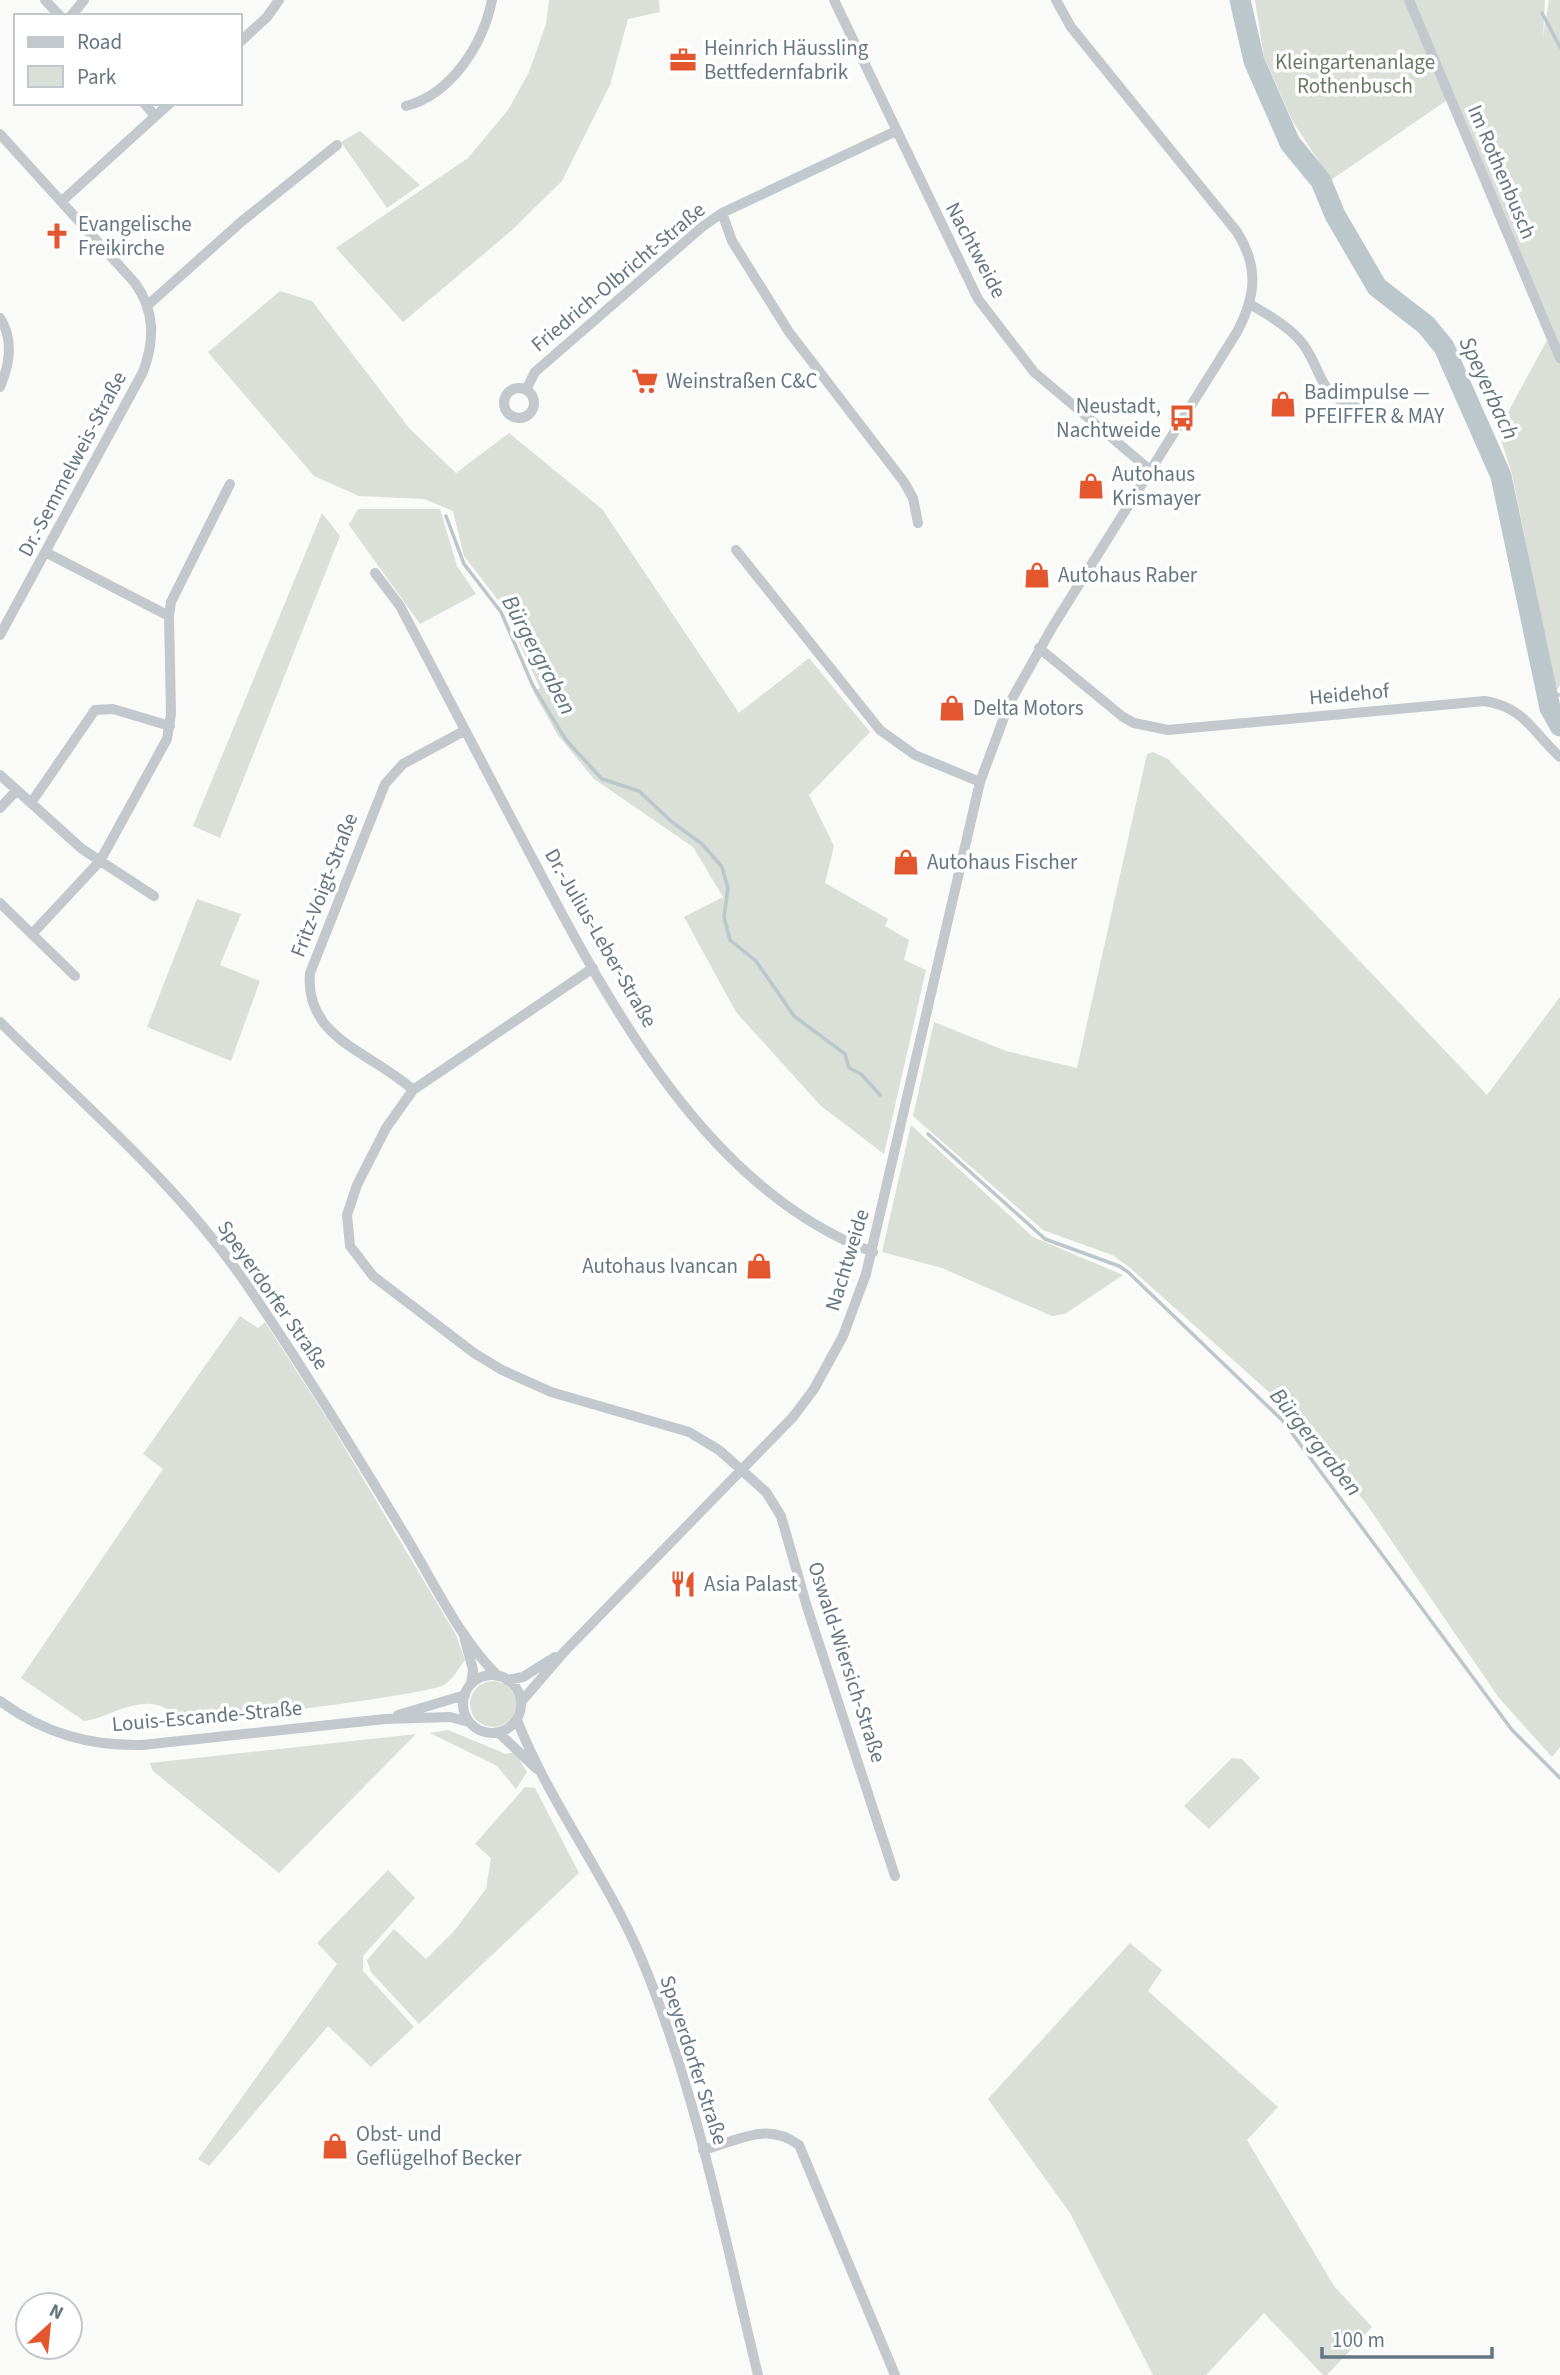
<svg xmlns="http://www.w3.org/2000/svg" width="1560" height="2375" viewBox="0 0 1560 2375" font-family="'Source Sans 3',sans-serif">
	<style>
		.green { fill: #dadfd7 }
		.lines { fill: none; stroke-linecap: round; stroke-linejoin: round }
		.stream { stroke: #bbc7cb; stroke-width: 3.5 }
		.river { stroke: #bbc7cb; stroke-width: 21 }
		.minor { stroke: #c3c8cc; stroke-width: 10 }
		.labels { text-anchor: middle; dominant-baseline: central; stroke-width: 7; stroke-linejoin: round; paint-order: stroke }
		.poi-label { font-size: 21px; fill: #657683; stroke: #fff; text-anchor: start }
		.park-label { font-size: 21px; fill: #687a64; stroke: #fff }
		.street-label { font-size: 21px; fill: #657683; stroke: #fff }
		.water-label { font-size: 23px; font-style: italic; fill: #60757c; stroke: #fff }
	</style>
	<rect width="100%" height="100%" fill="#fafaf8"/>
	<path class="green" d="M549,0h110l1,12 -32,7 -18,66 -48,96 -51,50 -108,91 -67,-74 132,-90 40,-48 21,-38 17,-48z
		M1255,0h290l-2,36 6,-36h11v685l-4,6 -44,-217 -14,-43 55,-102 -100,-233 -122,84 -38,-58 -29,-65z
		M360,131l60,54 -33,23 -46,-66z
		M280,291l32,10 97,127 47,45 53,-40 93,76 137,204 70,-55 61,74 -61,63 25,51 -9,37 63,36 -3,7 24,14 -5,20 22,10 -42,184 -63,-48 -85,-94 -52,-95 39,-20 -30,-50 -99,-68 -37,-45 -24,-43 7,-3 -39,-84 -37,-48 -11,-45 -29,-12 -65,-3 -45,-20 -106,-124z
		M358,509h82l17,57 19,28 -56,30 -71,-99z
		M322,513l18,23 -120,302 -27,-12z
		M1153,752l15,7 319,336 73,-98v750l-8,10 -53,-59 -134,-196 -85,-100 -151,-135 -17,-12 -69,-25 -130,-114 21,-94 72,29 71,17 70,-314z
		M197,899l44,15 -21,51 40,16 -29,80 -84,-34z
		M911,1125l122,112 90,38 -58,39 -13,2 -110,-48 -60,-16z
		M240,1316l18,12 7,-6 65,101 126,212 9,25c-6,8 -13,20 -21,25 -14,9 -237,38 -255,34 -16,-3 -26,-17 -44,-15 -23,1 -40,14 -61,17l-63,-43 142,-209 -20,-15z
		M470 1704a23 23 0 1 1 46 0a23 23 0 1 1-46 0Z
		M448,1730l58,24 9,-2 12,20 -11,17 -19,-23 -67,-33z
		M416,1734l-137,139 -126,-102 -3,-8z
		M1232,1758l10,1 18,19 -51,51 -25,-23z
		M525,1787l10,1 44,85 -160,151 -48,-52 -4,-12 27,-31 32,30 29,-29 31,-41 5,-31 -16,-14z
		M388,1870l27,28 -52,58v15l51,56 -43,40 -43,-41 -119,140 -11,-7 139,-195 -20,-21z
		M1130,1943l32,27 -14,21 130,116 -31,33 87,146 38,41 -45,48h-4l-59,-62 -58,62h-53l-83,-162 -82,-114z"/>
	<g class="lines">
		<path class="stream" d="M1542,13l18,34
			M446,516l18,48 37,48 32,74 33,54 36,39 37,12 33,31 30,22 20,23 6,21 -4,29 6,23 26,21 38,55 51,38 4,14 12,6 19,21
			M1548,692l12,3
			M928,1134l117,105 74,27 9,6 155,149 229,309 48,48"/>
		<path class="river" d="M1240,0l14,61 36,82 31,38 14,34 42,72 49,38 18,22 57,129 49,232 10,18"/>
		<path class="minor" d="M45,0l15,16
			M834,0l144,299 56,73 116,98
			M1409,0l151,358
			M71,16l13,-16
			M240,42l27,-25 12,-17
			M144,103l11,13
			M406,106c46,-12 77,-62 86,-106
			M0,134l135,149c20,28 20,57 8,89l-143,263
			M62,201l108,-98
			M722,213l10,28 57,91 115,150 9,16 5,25
			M149,304l92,-82 96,-77
			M1250,304c18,11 40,23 53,40 22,31 14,54 59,64
			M0,318c14,22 10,46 0,69
			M504 403a15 15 0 1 1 30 0a15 15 0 1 1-30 0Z
			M526,390l9,-18 167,-145 20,-14 174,-82
			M736,550l144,180 35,25 65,27
			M47,553l122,63
			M375,573l25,33c39,75 79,150 118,225 82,155 181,357 355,421
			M1039,648l84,69 11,6 34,7 317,-29c41,7 47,31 75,56
			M0,775l82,74 72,47
			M31,803l64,-93 18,-1 57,17
			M0,808l17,-18
			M0,903l75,73
			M32,934l68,-73 67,-122 4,-25 -2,-98 2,-14 59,-118
			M593,968l-180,122 -27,38 -29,57 -10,30 3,31 23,30 101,77 28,17 49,22 138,40 30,18 47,42 15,24 26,91 88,269
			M0,1022c86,85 181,165 249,266 55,81 106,164 156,247 27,44 55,105 93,141
			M413,1090c-41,-38 -109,-51 -103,-117l75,-189 18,-20 61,-33
			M464,1636l9,34 -2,14
			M463 1704a29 29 0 1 1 58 0a29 29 0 1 1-58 0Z
			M507,1680l16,-3 32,-20
			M0,1701c44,32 88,45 142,44l243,-26 65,-2 19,5
			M521,1702l43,-50 229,-235 21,-28 29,-53 23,-62 114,-492 29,-78 44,-78 184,-294c19,-36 22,-65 0,-100l-166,-205 -15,-27
			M398,1715l67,-20
			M517,1720c33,84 90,157 125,240 55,133 82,276 116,415
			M499,1733l38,36
			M703,2150c35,-9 63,-29 96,-5l96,230"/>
	</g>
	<defs>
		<g id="office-bare" transform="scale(2.1)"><path d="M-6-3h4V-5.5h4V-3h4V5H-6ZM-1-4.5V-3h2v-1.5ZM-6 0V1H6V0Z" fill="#e4572e" stroke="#fff" stroke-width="2.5" paint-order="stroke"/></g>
		<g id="church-bare" transform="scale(2.1)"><path d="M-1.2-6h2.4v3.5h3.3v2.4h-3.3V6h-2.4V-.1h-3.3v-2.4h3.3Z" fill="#e4572e" stroke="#fff" stroke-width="2.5" paint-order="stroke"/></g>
		<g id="supermarket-bare" transform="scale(2.1)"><path d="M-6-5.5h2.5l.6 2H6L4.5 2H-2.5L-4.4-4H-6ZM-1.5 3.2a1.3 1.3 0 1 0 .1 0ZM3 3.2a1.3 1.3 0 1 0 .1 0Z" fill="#e4572e" stroke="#fff" stroke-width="2.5" paint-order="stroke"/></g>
		<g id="shop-bare" transform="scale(2.1)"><path d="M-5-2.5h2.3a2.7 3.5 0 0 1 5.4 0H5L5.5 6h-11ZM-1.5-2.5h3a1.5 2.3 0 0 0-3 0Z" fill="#e4572e" stroke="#fff" stroke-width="2.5" paint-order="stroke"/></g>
		<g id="bus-bare" transform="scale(2.1)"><path d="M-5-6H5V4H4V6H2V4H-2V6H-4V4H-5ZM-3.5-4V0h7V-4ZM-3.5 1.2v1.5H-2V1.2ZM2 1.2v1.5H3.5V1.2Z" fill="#e4572e" stroke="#fff" stroke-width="2.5" paint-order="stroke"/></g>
		<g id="restaurant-bare" transform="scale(2.1)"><path d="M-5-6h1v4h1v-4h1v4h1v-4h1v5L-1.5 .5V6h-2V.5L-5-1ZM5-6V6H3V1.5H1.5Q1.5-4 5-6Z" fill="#e4572e" stroke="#fff" stroke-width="2.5" paint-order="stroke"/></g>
	</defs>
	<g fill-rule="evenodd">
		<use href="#office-bare" x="683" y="60"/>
		<use href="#church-bare" x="57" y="236"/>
		<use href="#supermarket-bare" x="645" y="381"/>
		<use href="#shop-bare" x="1283" y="404"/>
		<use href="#bus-bare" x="1182" y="418"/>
		<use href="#shop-bare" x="1091" y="486"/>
		<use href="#shop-bare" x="1037" y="575"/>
		<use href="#shop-bare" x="952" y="708"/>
		<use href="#shop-bare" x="906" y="862"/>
		<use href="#shop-bare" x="759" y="1266"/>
		<use href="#restaurant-bare" x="683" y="1584"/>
		<use href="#shop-bare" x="335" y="2146"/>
	</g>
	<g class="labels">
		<g class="poi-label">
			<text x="704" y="48">Heinrich Häussling<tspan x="704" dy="24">Bettfedernfabrik</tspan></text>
			<text x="78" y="224">Evangelische<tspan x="78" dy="24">Freikirche</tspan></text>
			<text x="666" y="381">Weinstraßen C&amp;C</text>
			<text x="1304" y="392">Badimpulse —<tspan x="1304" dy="24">PFEIFFER &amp; MAY</tspan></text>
			<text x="1161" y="406" text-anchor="end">Neustadt,<tspan x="1161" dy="24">Nachtweide</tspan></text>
			<text x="1112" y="474">Autohaus<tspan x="1112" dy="24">Krismayer</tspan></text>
			<text x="1058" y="575">Autohaus Raber</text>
			<text x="973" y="708">Delta Motors</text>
			<text x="927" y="862">Autohaus Fischer</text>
			<text x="738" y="1266" text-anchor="end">Autohaus Ivancan</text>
			<text x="704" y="1584">Asia Palast</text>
			<text x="356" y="2134">Obst- und<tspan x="356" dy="24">Geflügelhof Becker</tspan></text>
		</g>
		<g class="park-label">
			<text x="1355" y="62">Kleingartenanlage<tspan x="1355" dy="24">Rothenbusch</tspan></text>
		</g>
		<g class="street-label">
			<text transform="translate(1502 172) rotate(67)">Im Rothenbusch</text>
			<text transform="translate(976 250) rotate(62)">Nachtweide</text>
			<text transform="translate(618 277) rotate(-40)">Friedrich-Olbricht-Straße</text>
			<text transform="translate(72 464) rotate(-62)">Dr.-Semmelweis-Straße</text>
			<text transform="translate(1349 694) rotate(-5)">Heidehof</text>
			<text transform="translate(324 885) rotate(-69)">Fritz-Voigt-Straße</text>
			<text transform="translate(601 938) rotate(60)">Dr.-Julius-Leber-Straße</text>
			<text transform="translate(847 1260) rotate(-73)">Nachtweide</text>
			<text transform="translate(273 1295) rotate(55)">Speyerdorfer Straße</text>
			<text transform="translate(847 1662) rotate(72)">Oswald-Wiersich-Straße</text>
			<text transform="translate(207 1716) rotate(-5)">Louis-Escande-Straße</text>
			<text transform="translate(694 2060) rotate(72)">Speyerdorfer Straße</text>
		</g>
		<g class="water-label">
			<text transform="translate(1489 388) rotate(65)">Speyerbach</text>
			<text transform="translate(539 655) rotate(62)">Bürgergraben</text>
			<text transform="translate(1316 1442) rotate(51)">Bürgergraben</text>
		</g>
	</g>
	<rect x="14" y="14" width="228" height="91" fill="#ffffff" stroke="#c1c8cd" stroke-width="2"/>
	<rect x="28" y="37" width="35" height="10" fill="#c3c8cc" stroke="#c1c8cd" stroke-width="2"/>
	<text x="77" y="49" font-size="21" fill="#657683">Road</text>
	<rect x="28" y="66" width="35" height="21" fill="#dadfd7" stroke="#c1c8cd" stroke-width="2"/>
	<text x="77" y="84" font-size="21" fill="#657683">Park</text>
	<g transform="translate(49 2326) rotate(27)"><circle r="33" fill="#ffffff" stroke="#c1c8cd" stroke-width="2"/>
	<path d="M0-5L12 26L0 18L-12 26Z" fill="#e4572e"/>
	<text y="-10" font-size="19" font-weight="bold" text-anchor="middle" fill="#657683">N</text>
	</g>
	<path d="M1322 2347v10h170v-10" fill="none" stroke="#657683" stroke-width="3.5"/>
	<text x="1332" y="2347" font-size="21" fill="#657683" stroke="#ffffff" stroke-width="5" paint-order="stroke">100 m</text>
</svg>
